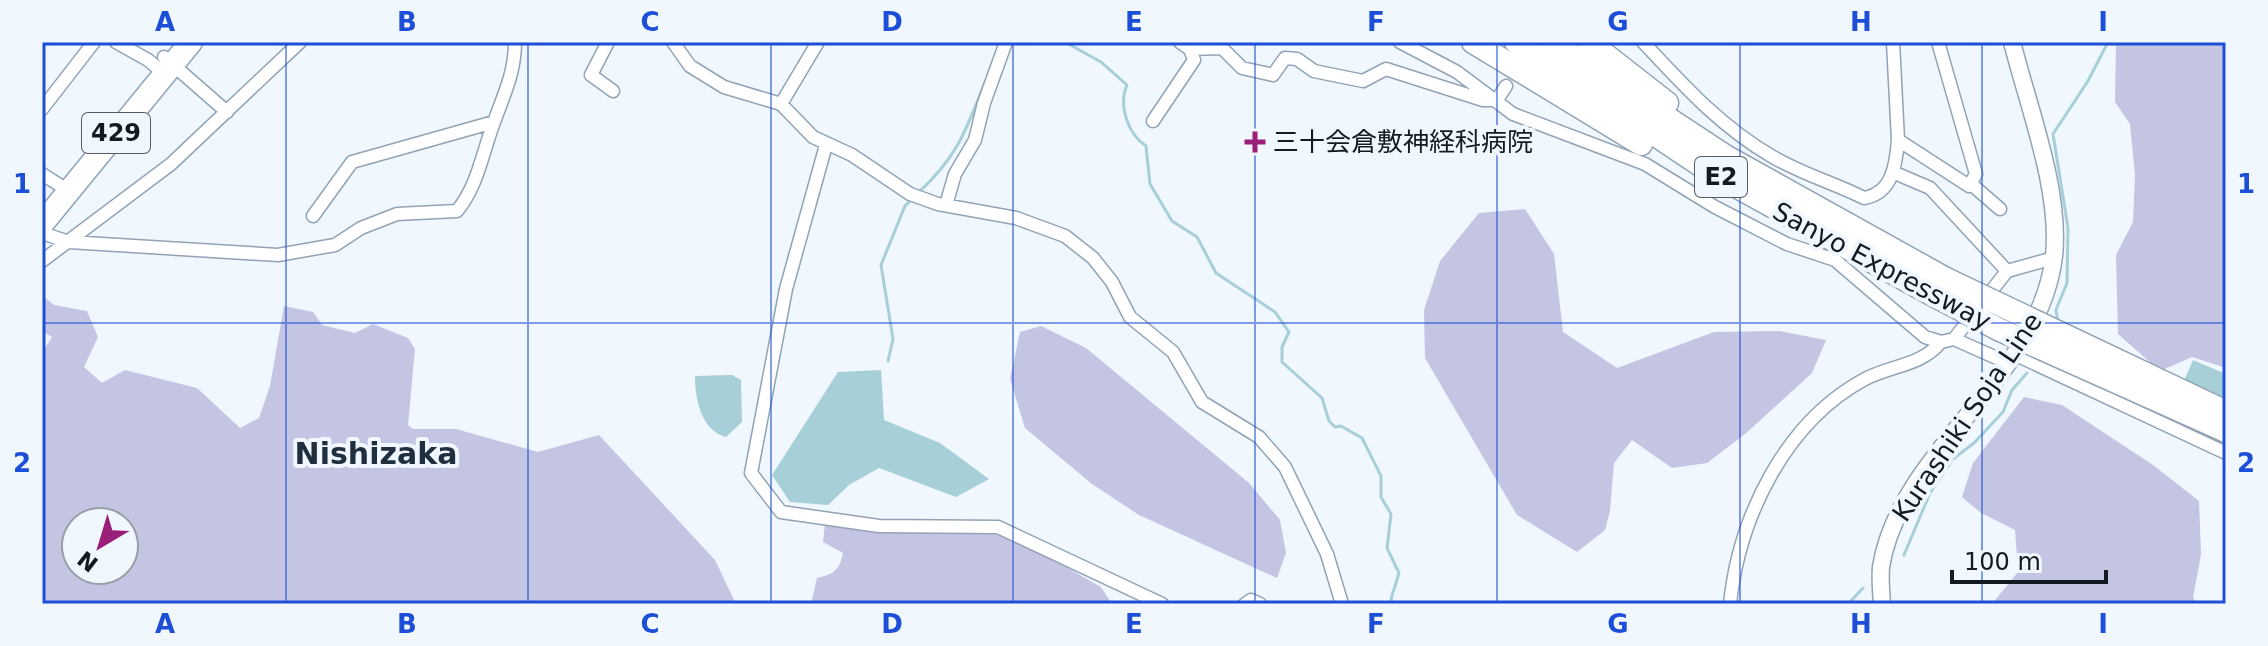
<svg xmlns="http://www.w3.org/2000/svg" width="2268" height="646" viewBox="0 0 2268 646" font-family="'DejaVu Sans','Noto Sans JP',sans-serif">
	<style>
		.forest { fill: #c4c4e3; fill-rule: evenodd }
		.water { fill: #a7cfd7 }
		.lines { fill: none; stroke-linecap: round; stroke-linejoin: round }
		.stream { stroke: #a7cfd7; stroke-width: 3 }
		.street-casing { stroke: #91a3b5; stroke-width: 15 }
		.secondary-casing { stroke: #91a3b5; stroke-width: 19 }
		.highway-casing { stroke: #91a3b5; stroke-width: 25 }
		.street { stroke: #fff; stroke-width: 12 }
		.secondary { stroke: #fff; stroke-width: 16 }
		.highway { stroke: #fff; stroke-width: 22 }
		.highway-bridge-casing { stroke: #91a3b5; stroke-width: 25; stroke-linecap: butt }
		.highway-bridge { stroke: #fff; stroke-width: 22 }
		.grid { fill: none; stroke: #1d4ed8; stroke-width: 2; stroke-opacity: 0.55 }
		.poi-dot { fill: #991f78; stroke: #f0f7ff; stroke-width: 3 }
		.labels { text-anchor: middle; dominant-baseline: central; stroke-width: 8; stroke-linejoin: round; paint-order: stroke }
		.shield { fill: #f0f7ff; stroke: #565c64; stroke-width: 2 }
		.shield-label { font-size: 24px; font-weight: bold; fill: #141a21 }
		.poi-label { font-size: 26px; fill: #141a21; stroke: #f0f7ff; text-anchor: start }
		.street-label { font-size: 26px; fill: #141a21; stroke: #f0f7ff }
		.quarter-label { font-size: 30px; font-weight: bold; fill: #202f3d; stroke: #f0f7ff }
		.neatline { fill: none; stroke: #1d4ed8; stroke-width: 3 }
		.grid-label { font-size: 26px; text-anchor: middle; font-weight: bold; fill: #1d4ed8 }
	</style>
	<rect width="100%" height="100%" fill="#f0f7ff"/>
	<path class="forest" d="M2116,42h110v326l-34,-11 -32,14 -42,-37 -2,-79 17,-33 2,-47 -5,-51 -15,-22z
		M1525,209l29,45 9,78 54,36 97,-36 65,-1 47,9 -14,33 -67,61 -38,29 -35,5 -40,-28 -18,23 -4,48 -5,19 -28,22 -60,-37 -92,-157 -1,-48 16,-49 39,-48z
		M44,297l10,8 33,6 11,26 -14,30 18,16 23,-13 72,18 43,40 19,-10 11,-32 14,-80 29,6 9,13 33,8 18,-9 35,14 7,11 -7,76 5,4h43l82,23 61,-17 116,125 21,44h-694v-251l10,-16 -10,-6zM124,522v48h-48v-48z
		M1041,326l45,22 163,135 31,37 6,33 -9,25 -138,-63 -47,-31 -67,-56 -15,-49 10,-47z
		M2024,397l38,8 91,60 46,36 2,53 -8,44 4,6h-205l26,-32 -3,-42 -34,-17 -19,-16 11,-34z
		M825,523l153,7 39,9 84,48 11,17h-301l6,-26c17,-4 22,-7 26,-25l-20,-11z"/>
	<path class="water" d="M2193,360l33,14v72l-59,-26z
		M881,370l3,50 56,23 49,36 -33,18 -77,-29 -30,17 -21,20 -38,-3 -18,-27 66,-103z
		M732,375l9,5 1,42 -16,15c-25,-7 -31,-38 -31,-61z"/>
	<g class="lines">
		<path class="stream" d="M1065,42l36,20 26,23c-9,21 1,49 19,61l4,38 22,37 25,16 19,36 59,39 14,20 -7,15v15l40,36 7,23 6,6 6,-1 21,12 19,38v21l10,17 -4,34 12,25 -8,26 3,5
			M918,193c39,-36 48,-62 67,-111
			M2058,323l-2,-13 11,-27 1,-55 -15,-94 35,-53 20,-39
			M888,361l5,-22 -12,-74 24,-59 7,-7
			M1904,555l26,-62 23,-34 21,-16 29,-31 9,-22 15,-17
			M1848,604l15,-16"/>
		<g class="street-casing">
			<path id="street" d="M116,42l32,18 17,14
				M608,42l-17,33 22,16
				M673,42l17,24 34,21 57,17 32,33 39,18 58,39 28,10 78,14 49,18 28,22 19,24 18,35 43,35 29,50 57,35 26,30 42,87 15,50
				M1400,42l57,30 56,42 132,50 70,43 72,37 48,16 90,77 16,5 13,-3 54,24
				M1643,42c41,44 78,85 130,115 29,17 61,26 91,41 29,-5 32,-34 34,-58
				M1893,42l5,98 71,46 7,-12 -38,-132
				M1190,49l32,-1 20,20 31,7 12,-17 12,1 17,12 49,10 23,-12 97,31h11
				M164,57l63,55
				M1497,100l9,-14
				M781,104l37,-62
				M42,109l52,-67
				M1153,121l41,-61 -4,-11 -10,-7
				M826,145l-40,144 -35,184 30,39 98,14 119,1 164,77
				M1895,173l35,15 77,83
				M42,174l27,17
				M1970,183l30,26
				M946,205l9,-31 20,-34 9,-37 22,-61
				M313,216l39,-54 142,-40
				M42,233l27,9 209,13 57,-10 26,-17 36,-14 60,-3c20,-24 25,-56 36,-86 10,-29 22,-51 22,-83
				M42,261l129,-97 129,-122
				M1954,339l53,-68 47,-13
				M2014,354l212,99
				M1245,604l6,-4 9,4
				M1730,604c9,-87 55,-182 135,-225 27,-14 56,-13 76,-37"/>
		</g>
		<g class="secondary-casing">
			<path id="secondary" d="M1882,604c-1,-12 -2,-25 -1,-37 19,-118 159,-189 173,-311 7,-66 -26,-150 -42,-214"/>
		</g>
		<g class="highway-casing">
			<path id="highway" d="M1473,42l168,102
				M1516,42l198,132 221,122
				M1552,42l173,114 221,123
				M1589,42l78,61
				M42,224l149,-182"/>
		</g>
		<use href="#street" class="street"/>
		<use href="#secondary" class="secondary"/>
		<use href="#highway" class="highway"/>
		<g class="highway-bridge-casing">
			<path id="highway-bridge" d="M1946,279l280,133
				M1935,296l63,33 228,102"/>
		</g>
		<use href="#highway-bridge" class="highway-bridge"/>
	</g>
	<path class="grid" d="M286,42v562M528,42v562M771,42v562M1013,42v562M1255,42v562M1497,42v562M1740,42v562M1982,42v562M42,323h2184"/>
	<path class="poi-dot" d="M1251 130h8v8h8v8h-8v8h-8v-8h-8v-8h8z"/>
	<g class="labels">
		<g class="shield">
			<rect x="82" y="113" width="68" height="40" rx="6"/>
			<rect x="1695" y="157" width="52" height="40" rx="6"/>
		</g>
		<g class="shield-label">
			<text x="116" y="133">429</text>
			<text x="1721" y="177">E2</text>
		</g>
		<g class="poi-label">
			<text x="1273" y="142">三十会倉敷神経科病院</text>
		</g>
		<g class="street-label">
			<text transform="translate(1882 266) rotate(28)">Sanyo Expressway</text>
			<text transform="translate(1967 417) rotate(-56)">Kurashiki Soja Line</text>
		</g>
		<g class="quarter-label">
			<text x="376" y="453">Nishizaka</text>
		</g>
	</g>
	<rect width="2268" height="646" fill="none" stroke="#f0f7ff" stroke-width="88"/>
	<g transform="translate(100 546) rotate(218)"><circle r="38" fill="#f0f7ff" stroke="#989fa6" stroke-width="2"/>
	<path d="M0-6L14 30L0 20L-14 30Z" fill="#991f78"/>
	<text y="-12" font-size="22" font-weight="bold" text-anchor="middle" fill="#141a21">N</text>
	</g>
	<path d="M1952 570v12h154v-12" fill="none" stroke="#141a21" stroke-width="4"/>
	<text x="1964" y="570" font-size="24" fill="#141a21" stroke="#f0f7ff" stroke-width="6" paint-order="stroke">100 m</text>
	<rect x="44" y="44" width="2180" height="558" class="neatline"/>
	<g class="grid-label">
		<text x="165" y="31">A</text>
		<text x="407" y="31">B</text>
		<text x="650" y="31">C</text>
		<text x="892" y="31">D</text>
		<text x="1134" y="31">E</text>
		<text x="1376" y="31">F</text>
		<text x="1618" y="31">G</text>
		<text x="1861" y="31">H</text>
		<text x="2103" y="31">I</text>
		<text x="22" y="193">1</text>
		<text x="2246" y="193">1</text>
		<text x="22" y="472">2</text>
		<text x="2246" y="472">2</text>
		<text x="165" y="633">A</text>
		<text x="407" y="633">B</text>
		<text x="650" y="633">C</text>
		<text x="892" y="633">D</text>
		<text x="1134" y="633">E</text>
		<text x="1376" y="633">F</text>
		<text x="1618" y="633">G</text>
		<text x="1861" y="633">H</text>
		<text x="2103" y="633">I</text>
	</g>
</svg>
